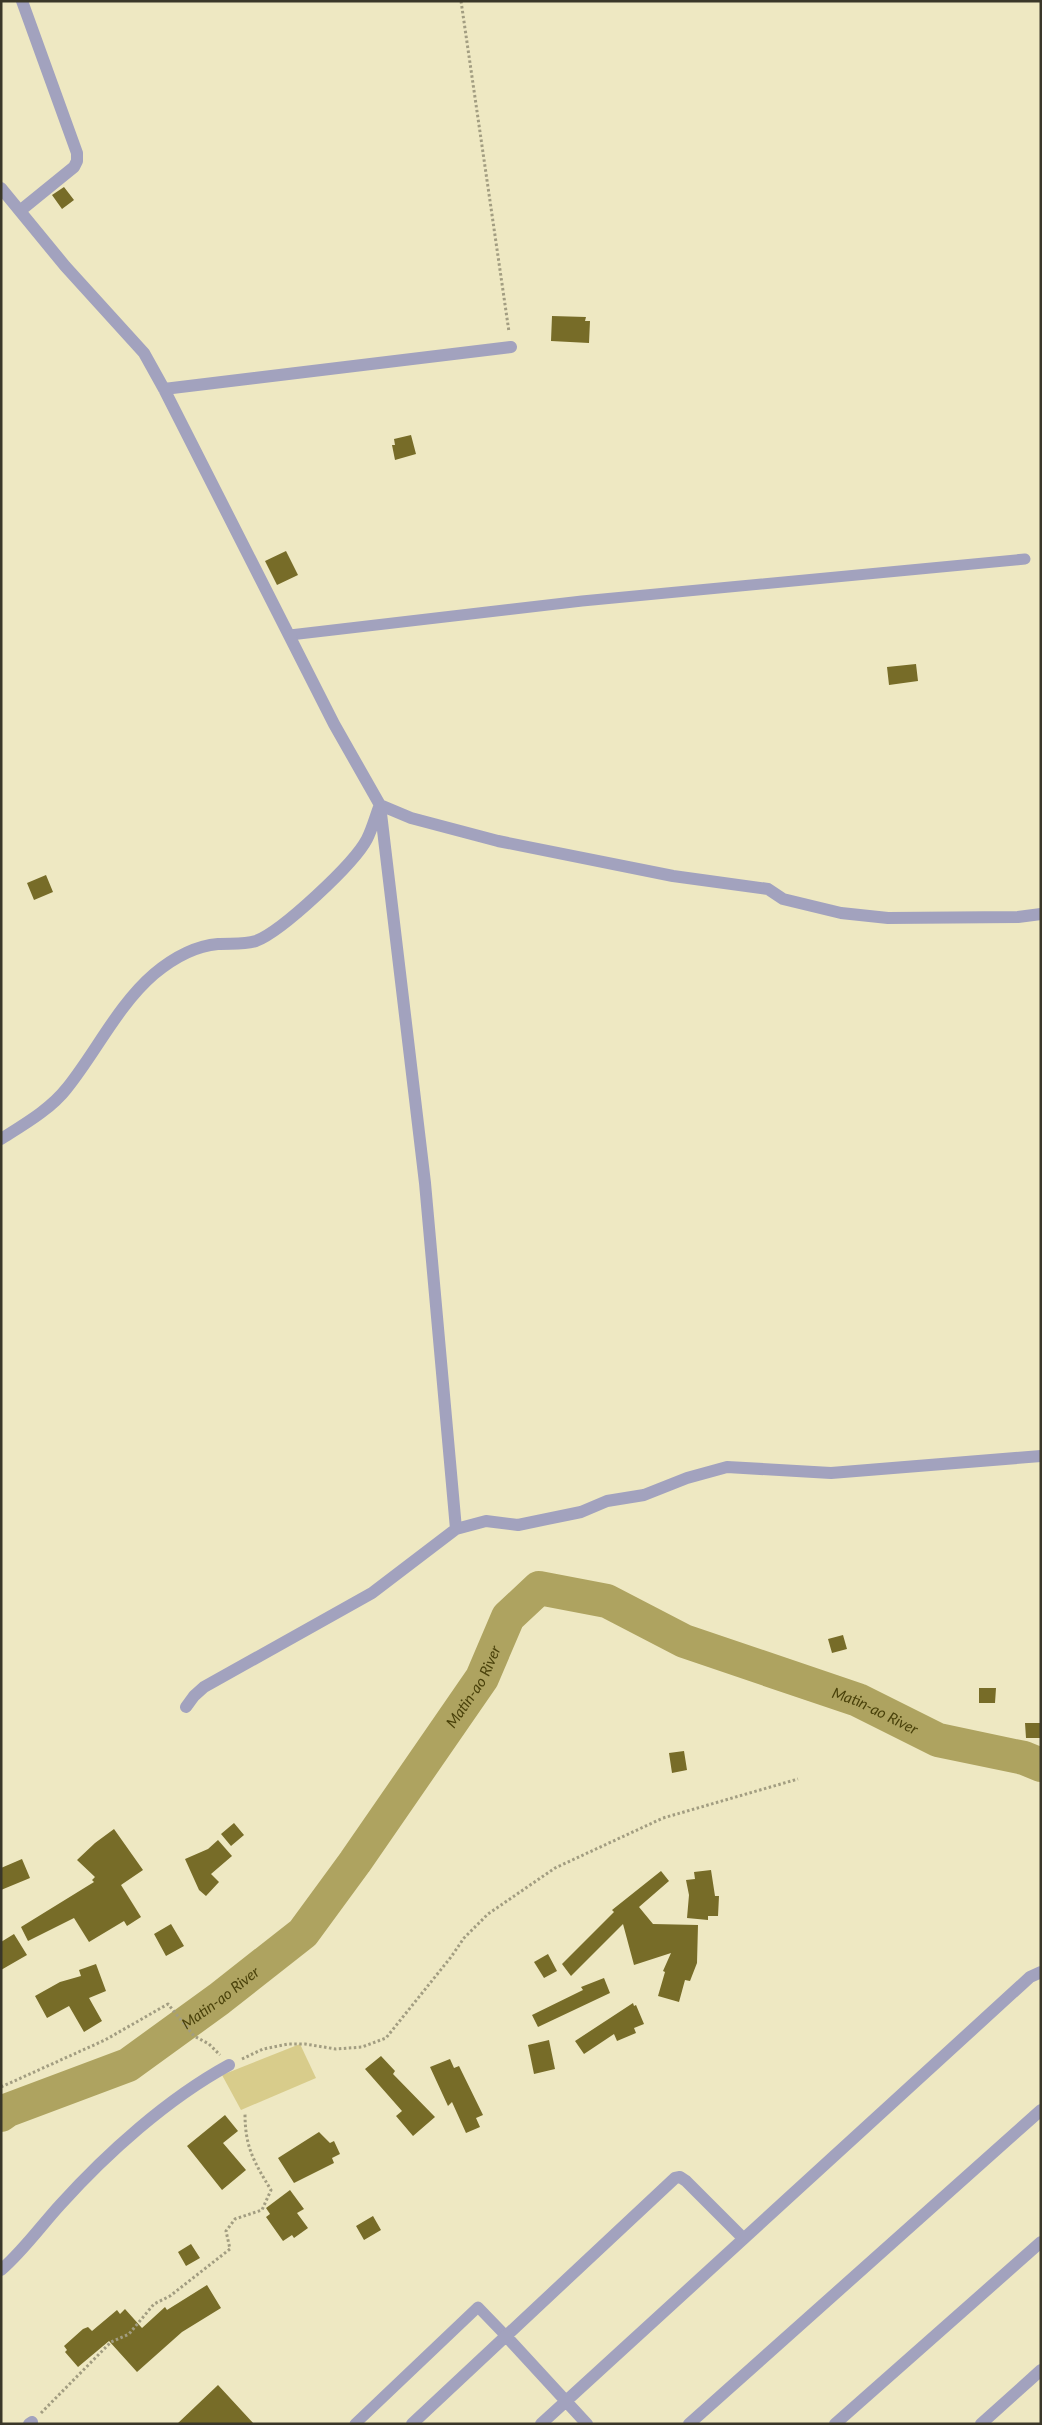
<svg xmlns="http://www.w3.org/2000/svg" width="1042" height="2425" viewBox="0 0 1042 2425" font-family="Lato,sans-serif">
	<style>
		.green { fill: #d8cc8b }
		.lines { fill: none; stroke-linecap: round; stroke-linejoin: round }
		.river { stroke: #aea360; stroke-width: 34 }
		.building { fill: #776c28 }
		.path { stroke: #a29d81; stroke-width: 3; stroke-dasharray: 2.5 2.5; stroke-linecap: butt }
		.service { stroke: #a2a2be; stroke-width: 11 }
		.minor { stroke: #a2a2be; stroke-width: 12 }
		.labels { text-anchor: middle; dominant-baseline: central; stroke-width: 5; stroke-linejoin: round; paint-order: stroke }
		.water-label { font-size: 15px; font-style: italic; fill: #49410a; stroke: #eee8c2 }
	</style>
	<rect width="100%" height="100%" fill="#eee8c2"/>
	<path class="green" d="M300,2044l16,34 -75,32 -19,-35z"/>
	<g class="lines">
		<path class="river" id="s1" d="M1,2115l7,-5 120,-45 91,-66 84,-66 52,-71 127,-184 26,-61 31,-29 68,13 77,40 174,59 80,40 86,18 17,7"/>
	</g>
	<path class="building" d="M64,187l10,13 -12,9 -10,-14z
		M552,316l34,1 -1,4h5l-1,22 -38,-2z
		M411,435l5,19 -21,6 -3,-15h3l-1,-6z
		M286,551l12,24 -21,10 -12,-24z
		M916,664l2,17 -29,4 -2,-18z
		M46,875l7,17 -19,8 -7,-17z
		M843,1635l4,14 -15,4 -4,-14z
		M979,1688h17l-1,15h-16z
		M1025,1723h16v15h-15z
		M684,1751l3,19 -15,3 -3,-20z
		M234,1823l10,12 -13,11 -10,-12z
		M114,1829l29,41 -22,15 20,32 -14,9 -3,-5 -35,21 -15,-24 -46,23 -7,-14 73,-45 -2,-2 3,-3 -18,-17 18,-17z
		M218,1840l14,16 -21,18 8,8 -13,14 -7,-6 -14,-31 23,-10z
		M22,1859l8,19 -29,12v-22z
		M711,1870l4,26h4l-1,20h-10v4l-21,-2 2,-23 -3,-15 9,-1 -1,-7z
		M661,1871l8,10 -30,26 14,17 45,1 -1,38 -7,18 -5,-1 -6,22 -21,-6 7,-24 -2,-1 8,-18 -37,12 -11,-41 -52,52 -9,-12 52,-52 -2,-2z
		M171,1924l13,22 -18,10 -12,-22z
		M14,1934l13,21 -26,15v-28z
		M548,1954l9,17 -13,7 -10,-16z
		M96,1964l10,27 -17,7 13,23 -18,11 -15,-26 -22,12 -12,-22 25,-14 21,-6 -2,-6z
		M604,1978l6,15 -72,34 -6,-12 51,-25 -2,-3z
		M633,2003l1,3 2,-1 8,19 -10,4 2,5 -19,8 -3,-7 -30,20 -9,-13z
		M549,2040l6,29 -21,5 -6,-29z
		M381,2056l14,15 -2,3 42,43 -22,19 -17,-20 6,-5 -37,-42z
		M450,2059l4,9 5,-2 24,49 -7,3 4,9 -14,6 -14,-31 -4,4 -18,-39z
		M225,2115l13,16 -15,12 23,27 -24,20 -35,-44z
		M319,2132l11,11 4,-2 6,13 -8,4 2,5 -40,20 -16,-25z
		M290,2190l14,19 -7,4 11,15 -14,10 -2,-3 -9,6 -17,-24 4,-3 -4,-6z
		M373,2216l8,14 -17,10 -8,-14z
		M191,2244l9,14 -14,8 -8,-14z
		M207,2285l14,23 -39,24 -45,40 -28,-31 -31,26 -13,-15 2,-2 -3,-4 19,-17 5,-2 4,4 25,-21 3,4 5,-5 17,19 23,-21 2,3z
		M218,2385l36,39h-77z"/>
	<g class="lines">
		<path class="path" d="M461,1l48,331
			M242,2059l21,-10 25,-5h17l31,5 26,-2 24,-9 65,-81 13,-19 24,-24 67,-46 108,-50 135,-39
			M1,2087l104,-47 63,-36 26,32 15,8 11,11
			M41,2413l70,-71 18,-8 25,-30 16,-8 60,-47 -4,-18 9,-12 27,-9 9,-20c-17,-28 -26,-43 -26,-76"/>
		<path class="service" d="M290,635l292,-34 443,-42
			M355,2424l123,-117 28,29"/>
		<path class="minor" d="M1,188l64,78 79,87 20,36 170,335 46,81 45,378 31,346
			M21,210l53,-43 3,-6v-8l-55,-152
			M164,389l347,-42
			M380,805l31,13 87,23 175,35 95,13 15,10 58,14 47,5 130,-1 23,-3
			M1,1139c22,-14 50,-30 66,-51 29,-36 51,-83 87,-114 18,-15 40,-28 64,-30 12,-1 26,1 38,-3 26,-10 98,-77 111,-102 5,-10 8,-21 12,-32
			M186,1707l8,-11 10,-9 168,-94 84,-64 30,-8 32,4 63,-13 26,-11 37,-6 43,-17 40,-11 104,6 210,-17
			M1,2270c22,-19 39,-43 59,-65 47,-52 107,-106 169,-140
			M506,2336l81,88
			M29,2424l3,-2
			M412,2424l263,-246 5,-1 6,4 57,57
			M541,2424l489,-447 11,-5
			M689,2424l352,-314
			M835,2424l206,-182
			M981,2424l60,-54"/>
	</g>
	<g class="labels">
		<g class="water-label">
			<text stroke="none"><textPath href="#s1" startOffset="656">Matin-ao River</textPath></text>
			<text stroke="none"><textPath href="#s1" startOffset="1136">Matin-ao River</textPath></text>
			<text stroke="none"><textPath href="#s1" startOffset="251">Matin-ao River</textPath></text>
		</g>
	</g>
	<rect width="1042" height="2425" fill="none" stroke="#3a3729" stroke-width="5"/>
</svg>
